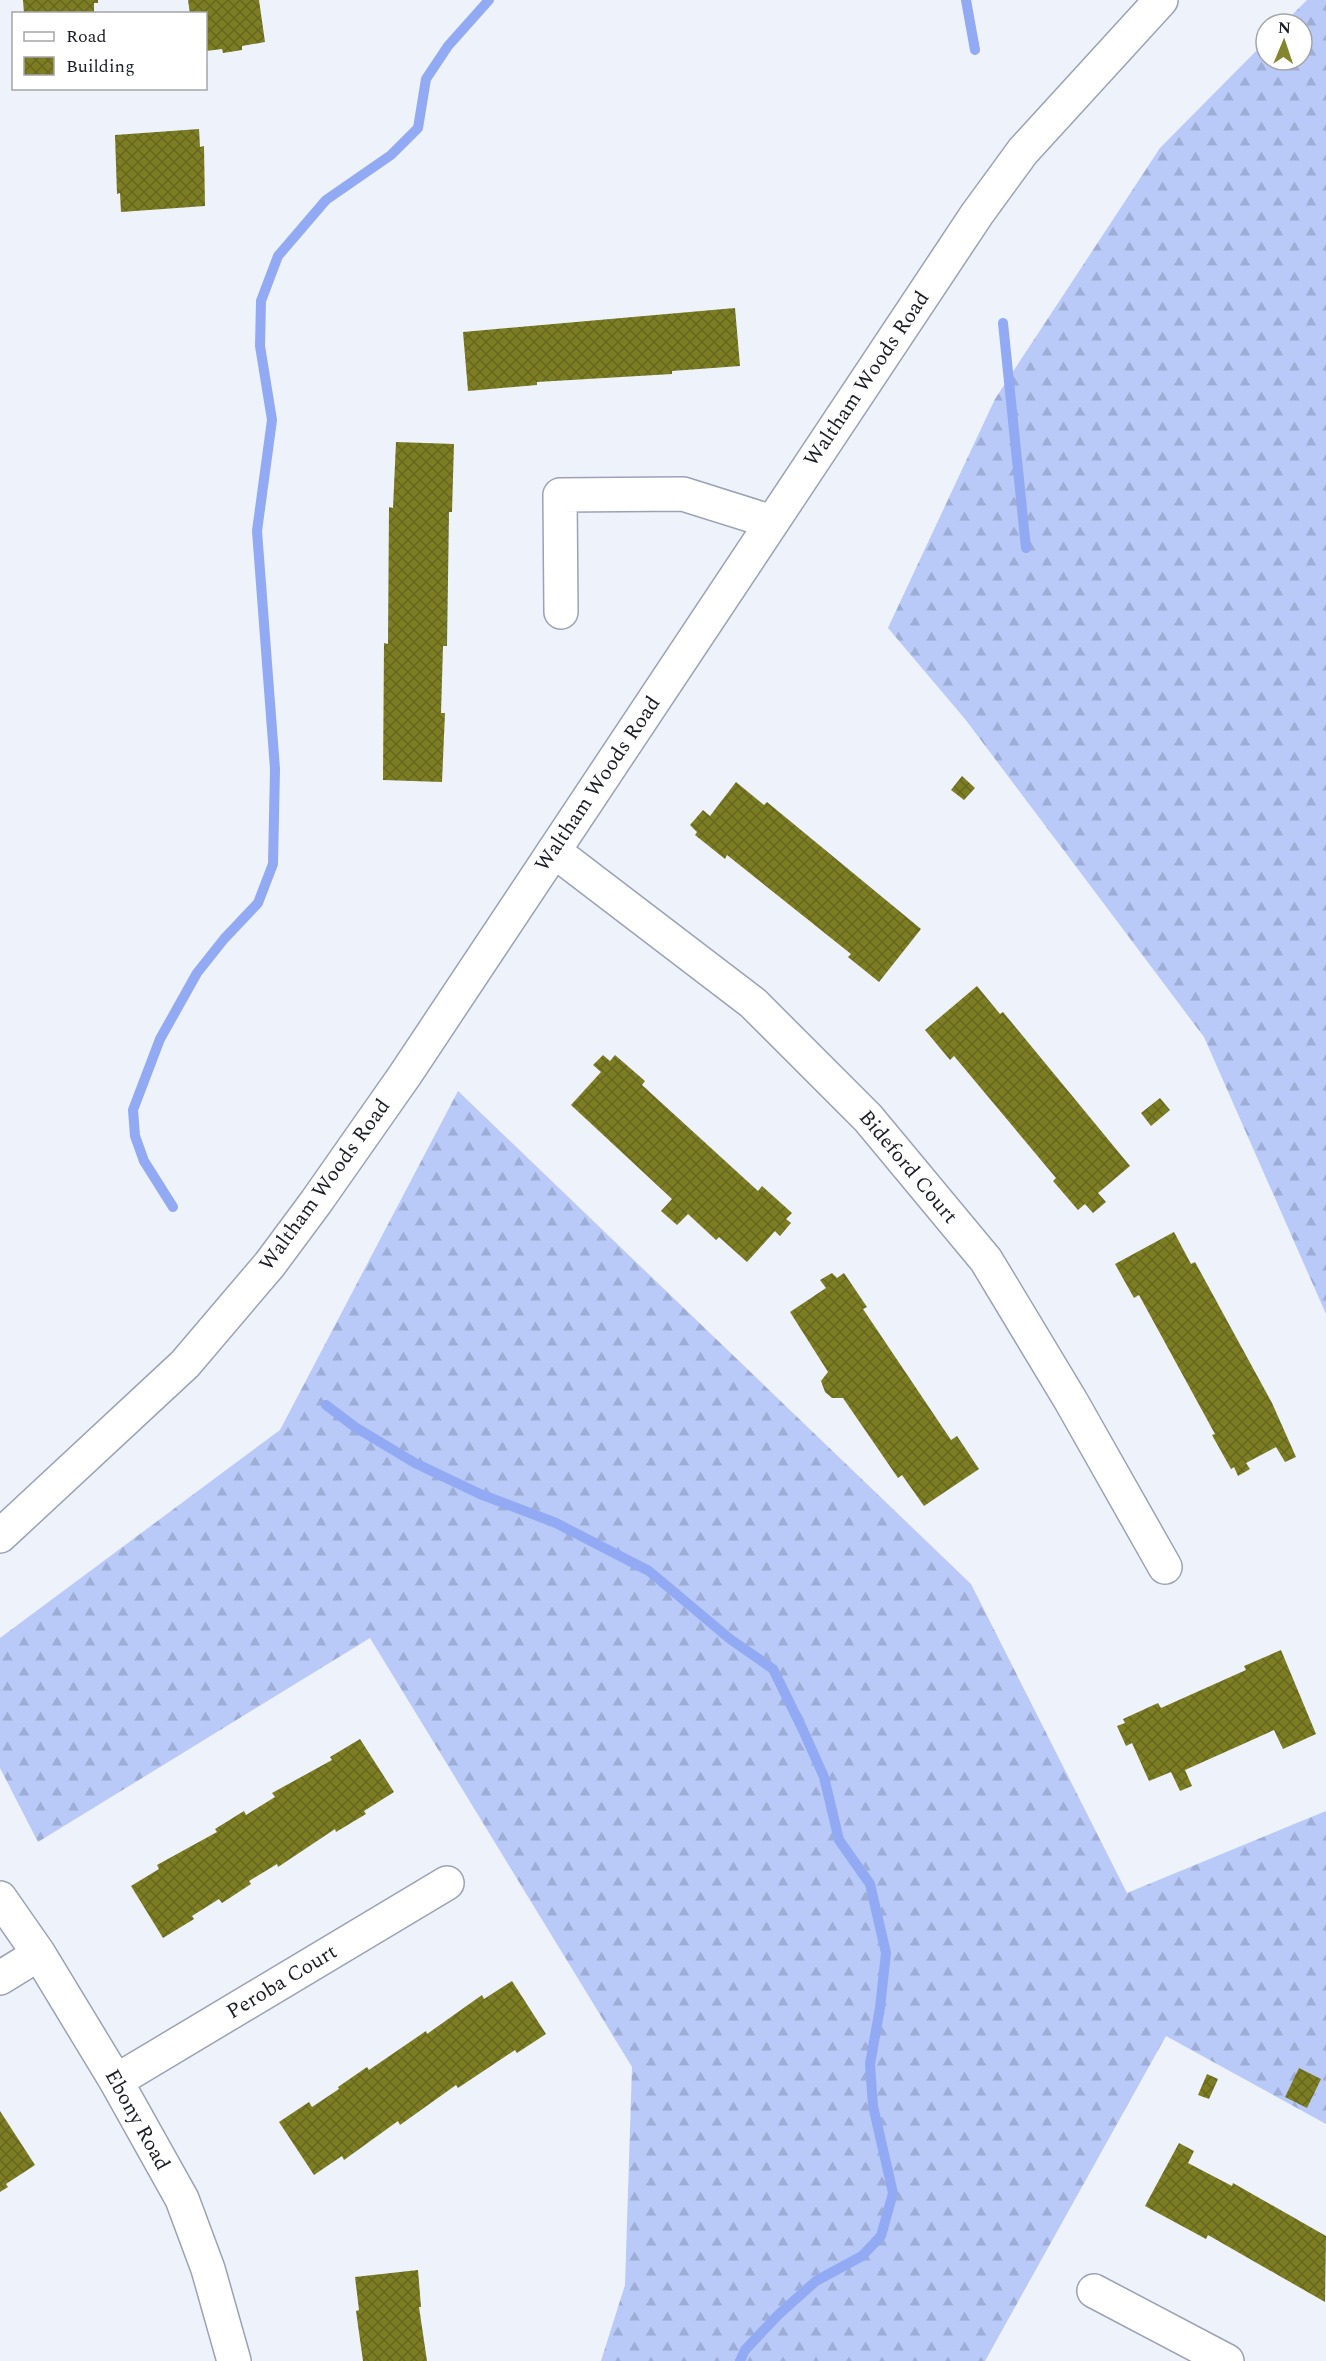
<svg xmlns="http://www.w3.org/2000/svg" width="1326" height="2361" viewBox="0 0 1326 2361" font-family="Spectral,serif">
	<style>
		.forest { fill: url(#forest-firs) }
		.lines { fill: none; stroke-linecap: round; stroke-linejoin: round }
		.stream { stroke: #92aaf4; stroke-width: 10 }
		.building { fill: url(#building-cross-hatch) }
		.minor-casing { stroke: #9ba2b7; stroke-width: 36 }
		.tertiary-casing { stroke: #9ba2b7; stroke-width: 36 }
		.minor { stroke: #fff; stroke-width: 33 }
		.tertiary { stroke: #fff; stroke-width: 33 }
		.labels { text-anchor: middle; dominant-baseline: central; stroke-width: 4.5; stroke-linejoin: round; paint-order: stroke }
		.street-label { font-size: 21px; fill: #1a1d25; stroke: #fff }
	</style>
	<defs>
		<pattern id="forest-firs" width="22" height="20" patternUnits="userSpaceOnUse" patternTransform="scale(1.5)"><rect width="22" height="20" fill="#b9caf9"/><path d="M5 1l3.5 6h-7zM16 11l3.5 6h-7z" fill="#9eadd5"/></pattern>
		<pattern id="building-cross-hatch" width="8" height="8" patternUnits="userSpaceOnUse" patternTransform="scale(1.5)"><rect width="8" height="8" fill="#7d7e24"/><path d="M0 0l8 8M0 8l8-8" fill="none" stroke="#66671f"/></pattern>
	</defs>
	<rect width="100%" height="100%" fill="#eef2fb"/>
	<path class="forest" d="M1307,0h19v1314l-122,-277 -239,-318 -77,-91 107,-229 165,-251 106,-107v19h36v-36h-19z
		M458,1091l513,493 156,309 199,-82v313l-160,-88 -181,325h-384l24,-76 7,-218 -262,-429 -332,204 -38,-74v-130l280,-208z"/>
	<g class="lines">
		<path class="stream" d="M966,0l9,50
			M1003,323l23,225
			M173,1207l-29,-46 -9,-25 -2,-26 27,-71 37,-66 27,-34 34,-36 15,-39 2,-95 -18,-238 15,-111 -12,-74 1,-45 17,-45 48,-56 65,-45 27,-27 8,-49 22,-33 41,-46
			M326,1405l29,22 60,36 65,31 76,29 93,48 81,68 43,30 30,61 21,47 15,63 31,44 16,69 -6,55 -10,56 3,42 20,87 -12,43 -19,20 -46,25 -38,34 -33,35 -5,11"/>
	</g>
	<path class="building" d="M23,0h75v3h-4v11h-70z
		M188,0h71l6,42 -23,4v4l-19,3 -1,-4 -16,2v-37h-16z
		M199,129l1,18 4,-1 1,60 -84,6 -1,-19 -3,1 -2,-59z
		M735,308l5,58 -68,5v3l-135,8v3l-69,6 -5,-59z
		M396,442l58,2 -2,68h-3l-2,134h-4l-2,67h4l-3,69 -59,-2 1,-137 4,1 1,-137 4,1z
		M962,776l13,12 -11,12 -13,-10z
		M736,782l28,23 3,-3 154,127 -42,53 -31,-25 3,-3 -124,-99 -2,4 -30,-24 2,-3 -7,-7 13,-15 7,6z
		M977,986l23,28 3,-2 127,154 -32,27 8,9 -13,11 -8,-9 -7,6 -25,-29 3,-3 -102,-122 -4,4 -25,-30z
		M603,1055l7,6 5,-6 30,26 -3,4 116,106 4,-5 30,27 -6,6 5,4 -11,13 -5,-5 -28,31 -28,-25 -3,3 -28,-26 -11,11 -16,-14 11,-12 -101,-94 30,-33 -8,-7z
		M1160,1098l10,12 -19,16 -10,-13z
		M1174,1232l17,32 4,-2 77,141 24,54 -11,5 -9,-15 -30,16 4,6 -12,7 -4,-9 -3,2 -19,-34 3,-1 -76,-139 -5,3 -19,-34z
		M832,1273l5,5 7,-5 23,34 -4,2 88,131 6,-4 22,33 -55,37 -22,-31 -4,3 -55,-80h-11l-7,-6 -4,-11 7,-9 -38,-60 36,-24 -6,-8z
		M1281,1650l35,84 -33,15 -9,-19 -89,40 7,16 -12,5 -9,-19 -22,9 -17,-38 -6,3 -9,-20 8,-3 -2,-4 35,-16 3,5 85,-38 -2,-4z
		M360,1739l34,53 -30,19 2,3 -30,18 -1,-3 -57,38 -1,-3 -28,17 2,3 -29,19 -3,-4 -27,17 2,3 -31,19 -32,-52 28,-17 -2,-4 60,-33 -2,-3 29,-18 2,4 29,-18 -3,-4 60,-33 -2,-3z
		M512,1981l34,53 -29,19 -2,-3 -57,38 -2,-3 -56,40 -2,-4 -54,39 -2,-4 -28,19 -35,-53 30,-20 3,5 27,-18 -1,-2 29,-20 2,3 57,-39 1,3 55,-39 2,4z
		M1299,2068l22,11 -14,29 -22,-11z
		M1207,2074l11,5 -9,20 -11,-4z
		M0,2111l35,54 -29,19 2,3 -8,5z
		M1179,2143l15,8 -6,12 44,23 1,-3 93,53 -1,66 -117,-67 -2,4 -61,-33z
		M418,2270l3,37h-2l8,54h-64l-7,-50 3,-1 -4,-33z"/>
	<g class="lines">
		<g class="minor-casing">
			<path id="minor" d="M561,612l-1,-117 123,-1 89,28
				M554,851l199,152 115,115 118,142 85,141 94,166
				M0,1898l39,56 77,127 66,118 26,70 26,92
				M0,1978l39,-24
				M116,2081l331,-198
				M1094,2291l133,70"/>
		</g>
		<g class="tertiary-casing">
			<path id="tertiary" d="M0,1536l185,-172 85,-100 46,-62 89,-127 572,-861 46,-63 138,-151"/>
		</g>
		<use href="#minor" class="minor"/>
		<use href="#tertiary" class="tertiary"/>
	</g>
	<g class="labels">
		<g class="street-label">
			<text transform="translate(867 379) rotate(-56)">Waltham Woods Road</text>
			<text transform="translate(598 784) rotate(-56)">Waltham Woods Road</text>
			<text transform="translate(908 1167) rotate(50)">Bideford Court</text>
			<text transform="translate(325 1185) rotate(-54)">Waltham Woods Road</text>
			<text transform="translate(282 1982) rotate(-31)">Peroba Court</text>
			<text transform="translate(137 2120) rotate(61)">Ebony Road</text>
		</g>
	</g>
	<rect x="12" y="12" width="195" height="78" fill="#ffffff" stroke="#a3a5a8" stroke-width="1.5"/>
	<rect x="24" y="32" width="30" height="9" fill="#ffffff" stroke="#a3a5a8" stroke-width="1.5"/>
	<text x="66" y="42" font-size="18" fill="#1a1d25">Road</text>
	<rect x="24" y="57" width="30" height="18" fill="url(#building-cross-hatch)" stroke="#a3a5a8" stroke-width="1.5"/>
	<text x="66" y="72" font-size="18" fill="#1a1d25">Building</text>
	<g transform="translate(1284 42) rotate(2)"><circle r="28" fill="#ffffff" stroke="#a3a5a8" stroke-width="1.5"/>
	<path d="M0-4.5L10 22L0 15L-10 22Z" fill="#84852f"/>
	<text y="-9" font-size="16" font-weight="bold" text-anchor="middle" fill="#1a1d25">N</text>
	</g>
</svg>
